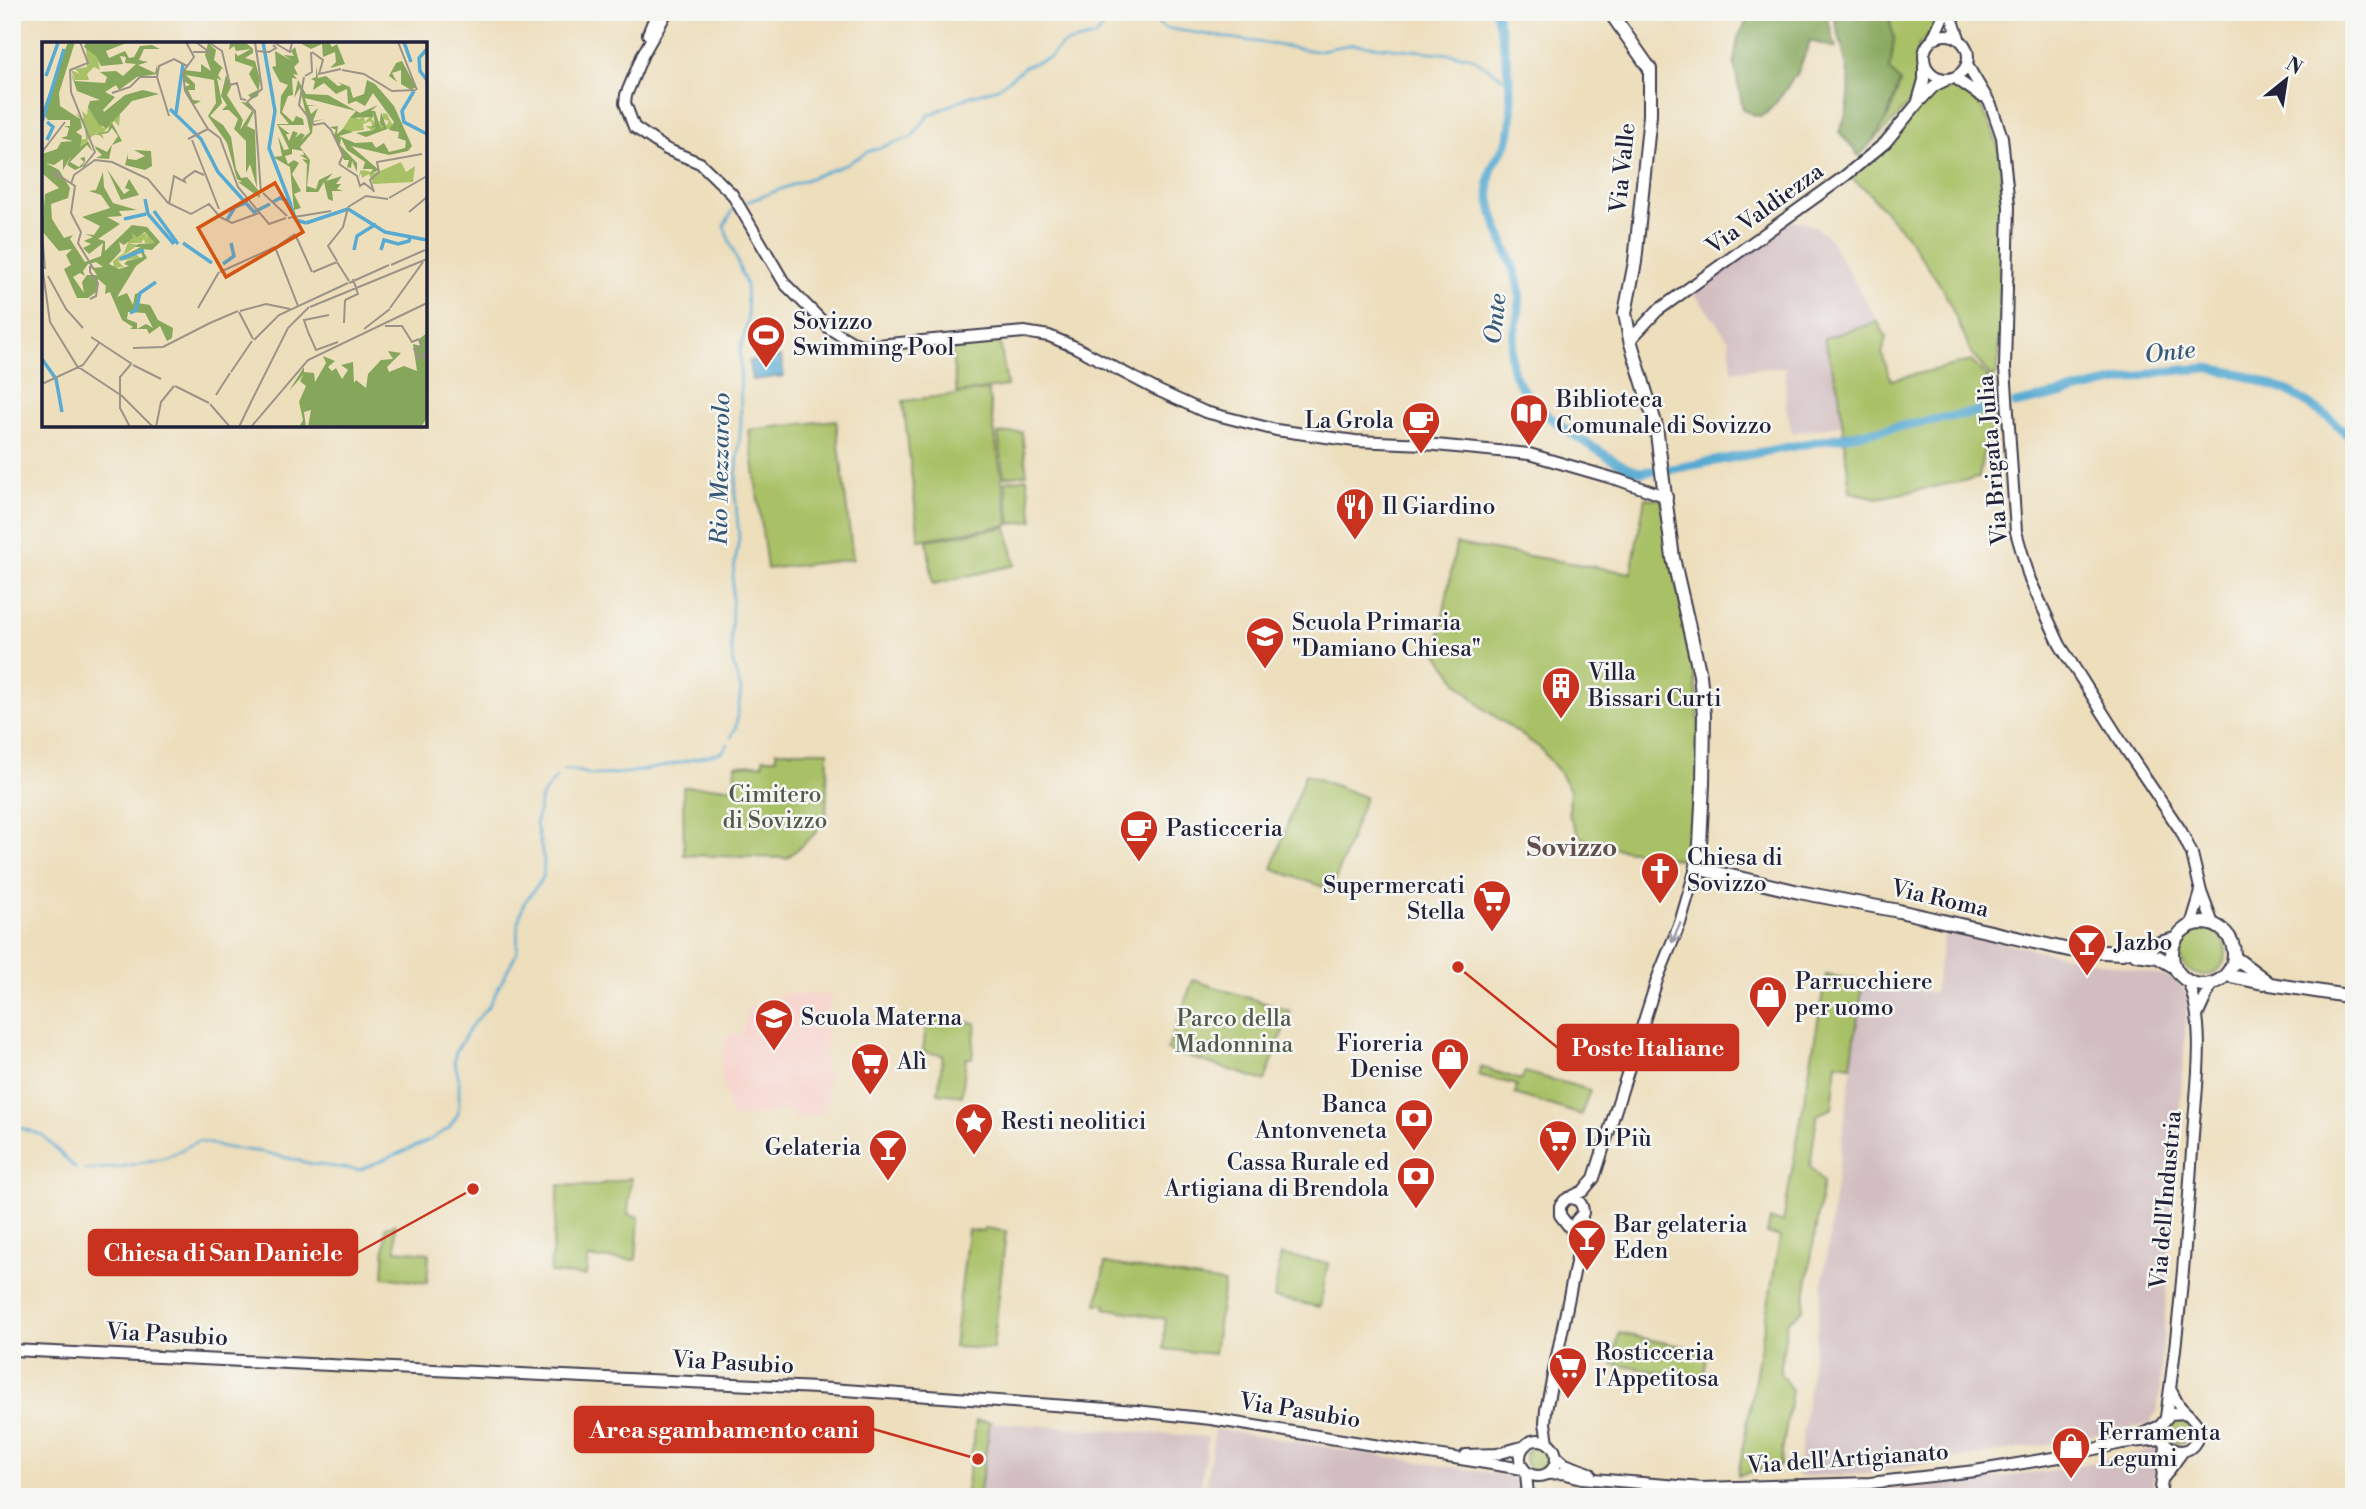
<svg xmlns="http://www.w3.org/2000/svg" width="2366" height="1509" viewBox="0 0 2366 1509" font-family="'Libre Bodoni',serif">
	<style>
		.built { fill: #f7d0c9 }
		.industrial { fill: #d2bec1 }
		.green { fill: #a9c166; stroke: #667250; stroke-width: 2 }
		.forest { fill: #86a75b; stroke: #54644b; stroke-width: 2 }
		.water { fill: #57aad2; stroke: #3c6686; stroke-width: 2 }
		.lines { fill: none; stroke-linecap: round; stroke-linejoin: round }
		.stream { stroke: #57aad2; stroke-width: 2.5 }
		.canal { stroke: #57aad2; stroke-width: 9 }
		.tertiary-casing { stroke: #403e4e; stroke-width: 14 }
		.secondary-casing { stroke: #403e4e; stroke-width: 16 }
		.tertiary { stroke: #fff; stroke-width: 10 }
		.secondary { stroke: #fff; stroke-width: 12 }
		.oneway { stroke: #9c9ca7 }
		.labels { text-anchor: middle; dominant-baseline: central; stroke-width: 5; stroke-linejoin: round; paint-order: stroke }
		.street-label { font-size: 23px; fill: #22223b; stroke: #f6f6f2 }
		.poi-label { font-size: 23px; fill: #22223b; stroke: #f6f6f2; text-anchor: start }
		.park-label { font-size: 23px; fill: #515a4a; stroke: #f6f6f2 }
		.water-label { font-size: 24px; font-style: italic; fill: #375877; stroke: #f6f6f2 }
		.quarter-label { font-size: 26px; font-weight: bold; fill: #604f4c; stroke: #f6f6f2 }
		.inset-river { fill: none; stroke: #57aad2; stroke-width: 3.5 }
		.inset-road { fill: none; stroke: #9c9388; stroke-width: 2 }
		.view { fill: #d45411; fill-opacity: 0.15; stroke: #d45411; stroke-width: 3.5 }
		.inset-edge { fill: none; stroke: #22223b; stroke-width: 3.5 }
		.leader { fill: none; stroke: #c8321e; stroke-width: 2.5 }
		.callout-dot { fill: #c8321e; stroke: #f6f6f2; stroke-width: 2.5 }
		.callout { fill: #c8321e; stroke: #c8321e; stroke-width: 2.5 }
		.callout-label { font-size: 24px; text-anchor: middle; font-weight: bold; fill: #fff }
	</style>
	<rect width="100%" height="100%" fill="#f6f6f2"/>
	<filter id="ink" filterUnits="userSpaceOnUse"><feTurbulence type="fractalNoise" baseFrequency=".0143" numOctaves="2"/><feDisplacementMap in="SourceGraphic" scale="14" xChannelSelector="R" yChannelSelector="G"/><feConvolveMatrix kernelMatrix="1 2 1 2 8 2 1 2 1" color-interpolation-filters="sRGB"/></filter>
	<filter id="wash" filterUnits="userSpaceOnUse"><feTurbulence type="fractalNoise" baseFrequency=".00686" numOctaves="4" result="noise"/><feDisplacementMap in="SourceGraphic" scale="28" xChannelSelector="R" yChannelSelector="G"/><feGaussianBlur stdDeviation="1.57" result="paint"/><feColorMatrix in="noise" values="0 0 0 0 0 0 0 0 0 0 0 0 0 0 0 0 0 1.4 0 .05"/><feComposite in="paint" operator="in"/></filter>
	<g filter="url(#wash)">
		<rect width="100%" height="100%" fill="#eddebc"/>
		<path class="built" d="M784,994l47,1 -1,11 -3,1 -3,62 4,1 -2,38 -6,6 -27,5 -3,-10 -59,9 -11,-49 7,-36 15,2 7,-27z"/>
		<path class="industrial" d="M1784,221h20l23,14 51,87 -53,16 20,86 -53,9 -6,-26 -1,-40 -53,4 -3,-31 -36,-48 1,-4z
			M1945,931l229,47 8,7 6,12 -30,413 -6,9 -1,5 -115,22 -175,28 -64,3 66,-496 71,12z
			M990,1422l218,15 -9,60h-220z
			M1215,1429l299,48 10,13 -1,7h-319z
			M2154,1450l5,3 2,6 -7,17 -3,21h-329l153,-16 79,-11z
			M1557,1484l98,13h-116l9,-11z"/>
		<path class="green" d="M1890,12h48l-7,21 -13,13c-1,11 2,22 1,33 -4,25 -29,46 -46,62l17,-28 10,-31 -10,-12 4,-32 -6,-24z
			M1946,84c32,3 46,40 53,67 4,17 1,37 2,54 1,56 -2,112 -3,167l-6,6 -19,-22 -30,-67 -39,-57 -39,-43 -17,-13 79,-83z
			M1878,322l8,15 -4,17 9,26 80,-19 23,23 1,39 -13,35 -3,20 -101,20 -28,-6 -11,-100 -15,-54z
			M1000,342l7,44 -50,7 -6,-44z
			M988,390l21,135 -90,15 -16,-139z
			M836,420l17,139 -86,10 -18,-139z
			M1022,432l5,42 -23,3 -6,-43z
			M1027,478l6,43 -22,3 -6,-43z
			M1645,498l16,1 35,185c6,60 3,119 -3,178l-100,-18 -14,-9 -10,-20 1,-25 -13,-21 -17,-21 -57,-40 -24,-24 -22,-32 19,-108 175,29z
			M1007,527l8,38 -82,19 -6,-44z
			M776,751h52l-2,73 -9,2v6l-30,26 -103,-3 -1,-68h51l2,-22 27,-1v-6h13z
			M1305,774l60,23 -33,93 -60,-21z
			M2180 952a23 23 0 1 1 46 0a23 23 0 1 1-46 0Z
			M1826,975l37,6 -12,84 -14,-2 -5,45 -15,7 -7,51 13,16 -20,128 -16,12 -7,51 12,17 -12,76 -42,9 42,-238 -13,-4 3,-13 13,2z
			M1193,980l97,31 -25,70 -98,-31z
			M927,1017l49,6 -4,35h-6l-4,38 -24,-3 5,-38 -20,-3z
			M1481,1067l40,13 4,-8 65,18 -9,25 -66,-21 2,-9 -39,-10z
			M631,1178l-3,36 11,3 -3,43 -48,-2 -2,18 -36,-3 9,-88 33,1z
			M395,1224l1,26 33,3 -2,30 -44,-6 3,-50z
			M984,1228l22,3 -13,118 -39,-2 14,-117 16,2z
			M1281,1255l47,8 -8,44 -46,-9z
			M1105,1263l119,20 -10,71 -50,-5 1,-30 -60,-11 1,-4h-9z
			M1619,1333l76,16 -2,3 14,3 -4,25 -90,-16z
			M2168 1432a11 11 0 1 1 22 0a11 11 0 1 1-22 0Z
			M976,1421l14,1 -11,75h-14z
			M1525 1458a13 13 0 1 1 26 0a13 13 0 1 1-26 0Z"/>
		<path class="forest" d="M1752,12h74l10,36 -26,-7 -14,36h-3c-4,8 -24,39 -33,39 -5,0 -12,-4 -17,-6l-9,-47 4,-26z
			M1833,12h57l-2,2 6,24 -4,32 10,11c-9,29 -19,54 -41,75l-20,-24c22,-44 4,-75 -6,-120z"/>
		<path class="water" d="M781,357l3,19 -32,4 -3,-19z"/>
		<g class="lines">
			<path class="stream" d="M1138,12l6,1 20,15 151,23 38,-7 116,12 39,25
				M747,202l100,-38 20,-12 45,-15 17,-22 42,-19 27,-8 28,-22 23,-8 14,-14 31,-7 14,-14 18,-11
				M731,738l5,-12 5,-36 -8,-26 -2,-23 2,-65 6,-38 -4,-46 6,-69 -1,-72 8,-31 -2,-35 -22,-59 11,-20
				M563,770c14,-2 20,5 33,5 42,0 85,-13 126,-23l6,-8
				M12,1125l30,10 33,33
				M84,1170l37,-3 46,-10 31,-16 30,7 35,4 49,12 47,6 69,-29 21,-13 9,-14 1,-14v-21l-5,-18 2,-10 16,-26 16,-18 29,-55 1,-30 6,-19 19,-25 1,-17 -8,-37 5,-27 15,-19"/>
			<path class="canal" d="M1496,12c8,29 22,100 12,127 -6,16 -18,24 -19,43 -2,34 21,69 29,102 6,23 -7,50 -7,74 1,47 81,88 116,110l14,4 31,-3 320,-60
				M2015,404l144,-32 49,-4 33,6 49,18 41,27 23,22
				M2354,1108v36"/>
		</g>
	</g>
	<g filter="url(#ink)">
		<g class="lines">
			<g class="tertiary-casing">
				<path id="tertiary" d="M667,12l-24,42 -17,41 -1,8 9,24 32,22 34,14 32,31 53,90 45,45 22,13 14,4 158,-14 25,4 26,11 82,43 48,22 71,18 79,11 70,3 104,10 90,26 48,17
					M1950,12l9,26
					M648,34l9,-22
					M1924 57a22 22 0 1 1 44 0a22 22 0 1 1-44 0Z
					M1933,38l12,-26
					M1967,65l24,40 11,32 7,69 -4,162 11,164 14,48 30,65 67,106 54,80 11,23 9,38 12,32
					M1955,78l26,18
					M1918,101l6,-21v-14
					M1630,340l27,-29 188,-135 40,-33 32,-39 17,-18 12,-6
					M2191,925l10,-33
					M2198,1014l14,-31
					M1568,1198c10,0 15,5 15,15l-7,8
					M1578,1249l-5,-17 -13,-17v-9l5,-6 18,-9 11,-13 64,-201 22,-54 16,-55
					M12,1350l805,38 319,23 75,8 312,50
					M2170,1389c3,5 5,10 8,15 8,12 28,19 18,37 -12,21 -38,5 -36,-15l10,-12 15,-1
					M2166,1417c14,-94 21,-188 27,-282 3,-48 14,-109 -5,-154
					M2131,1439l29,-13
					M1520 1458a18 18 0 1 1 36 0a18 18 0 1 1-36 0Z
					M1548,1442l-3,-19 1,-13 34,-167 2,-26
					M1466,1455l31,-1 25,-7
					M1557,1457l8,7 25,9
					M1526,1472l2,25
					M1547,1474l15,-1 20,5 120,10 168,-5 105,-12 84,-14 63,-14 39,-4
					M2164,1477l19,-26
					M2160,1497l6,-52"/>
			</g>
			<g class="secondary-casing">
				<path id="secondary" d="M1610,12l40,57v46l-15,147 -10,51 5,27 26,86 17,132 27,117 4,40 -1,69 -3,61 -4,23 103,24 100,19 170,39 53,3 53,-14
					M2172 954a31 31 0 1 1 62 0a31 31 0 1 1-62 0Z
					M2136,954l22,3 17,10
					M2234,957l36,27 84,13
					M2226,975l37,8"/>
			</g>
			<use href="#tertiary" class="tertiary"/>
			<use href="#secondary" class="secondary"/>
		</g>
		<defs><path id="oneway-shaft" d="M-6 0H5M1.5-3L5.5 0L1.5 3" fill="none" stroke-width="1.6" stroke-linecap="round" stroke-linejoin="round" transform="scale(1.75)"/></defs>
		<use class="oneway" href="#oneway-shaft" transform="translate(1676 933) rotate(113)"/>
	</g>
	<defs>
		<g id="stadium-pin" transform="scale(2.0125)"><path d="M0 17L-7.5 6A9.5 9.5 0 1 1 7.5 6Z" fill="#c8321e" stroke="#f6f6f2"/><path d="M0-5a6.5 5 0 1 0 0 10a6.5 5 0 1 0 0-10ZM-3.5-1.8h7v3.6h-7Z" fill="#fff"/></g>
		<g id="library-pin" transform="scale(2.0125)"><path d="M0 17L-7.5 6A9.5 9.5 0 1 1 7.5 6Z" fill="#c8321e" stroke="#f6f6f2"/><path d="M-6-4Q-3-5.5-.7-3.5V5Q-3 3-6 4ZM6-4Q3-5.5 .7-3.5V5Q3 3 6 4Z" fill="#fff"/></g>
		<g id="cafe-pin" transform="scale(2.0125)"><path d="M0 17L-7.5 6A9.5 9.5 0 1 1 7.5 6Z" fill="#c8321e" stroke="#f6f6f2"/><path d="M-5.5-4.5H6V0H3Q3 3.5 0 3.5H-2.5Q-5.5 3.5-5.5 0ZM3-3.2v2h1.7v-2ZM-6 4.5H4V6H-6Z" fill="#fff"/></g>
		<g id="restaurant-pin" transform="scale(2.0125)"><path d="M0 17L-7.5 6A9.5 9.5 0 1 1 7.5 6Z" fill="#c8321e" stroke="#f6f6f2"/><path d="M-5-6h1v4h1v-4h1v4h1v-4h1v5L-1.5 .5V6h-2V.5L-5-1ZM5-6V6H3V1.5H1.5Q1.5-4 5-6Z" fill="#fff"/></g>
		<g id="school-pin" transform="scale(2.0125)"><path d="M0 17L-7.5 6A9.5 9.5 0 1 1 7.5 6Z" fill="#c8321e" stroke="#f6f6f2"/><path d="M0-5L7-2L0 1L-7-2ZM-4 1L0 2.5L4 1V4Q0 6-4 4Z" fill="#fff"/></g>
		<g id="building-pin" transform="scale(2.0125)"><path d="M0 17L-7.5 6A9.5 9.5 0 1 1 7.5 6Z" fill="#c8321e" stroke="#f6f6f2"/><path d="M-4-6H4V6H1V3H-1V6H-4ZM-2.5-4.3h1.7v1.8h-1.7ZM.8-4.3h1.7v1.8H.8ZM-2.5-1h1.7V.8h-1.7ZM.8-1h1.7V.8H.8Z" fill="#fff"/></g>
		<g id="church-pin" transform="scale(2.0125)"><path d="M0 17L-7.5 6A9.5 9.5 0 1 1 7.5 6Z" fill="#c8321e" stroke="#f6f6f2"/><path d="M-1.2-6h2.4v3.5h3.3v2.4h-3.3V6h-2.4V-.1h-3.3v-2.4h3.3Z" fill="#fff"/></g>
		<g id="supermarket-pin" transform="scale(2.0125)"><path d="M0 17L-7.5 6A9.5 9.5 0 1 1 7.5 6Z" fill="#c8321e" stroke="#f6f6f2"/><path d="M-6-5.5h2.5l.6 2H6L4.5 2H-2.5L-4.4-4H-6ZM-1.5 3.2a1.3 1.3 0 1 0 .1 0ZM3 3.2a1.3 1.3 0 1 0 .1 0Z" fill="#fff"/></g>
		<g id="bar-pin" transform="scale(2.0125)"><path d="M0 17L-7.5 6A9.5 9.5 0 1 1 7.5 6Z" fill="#c8321e" stroke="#f6f6f2"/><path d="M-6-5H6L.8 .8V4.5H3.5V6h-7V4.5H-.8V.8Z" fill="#fff"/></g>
		<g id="shop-pin" transform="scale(2.0125)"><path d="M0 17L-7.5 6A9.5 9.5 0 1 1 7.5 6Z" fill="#c8321e" stroke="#f6f6f2"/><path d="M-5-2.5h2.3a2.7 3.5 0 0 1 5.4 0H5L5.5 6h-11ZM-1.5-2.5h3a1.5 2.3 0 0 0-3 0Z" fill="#fff"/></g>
		<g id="bank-pin" transform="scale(2.0125)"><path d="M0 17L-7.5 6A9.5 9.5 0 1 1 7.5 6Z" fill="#c8321e" stroke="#f6f6f2"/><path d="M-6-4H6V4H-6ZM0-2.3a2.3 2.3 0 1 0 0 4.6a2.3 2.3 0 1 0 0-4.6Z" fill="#fff"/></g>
		<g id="sight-pin" transform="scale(2.0125)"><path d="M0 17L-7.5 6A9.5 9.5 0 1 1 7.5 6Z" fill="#c8321e" stroke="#f6f6f2"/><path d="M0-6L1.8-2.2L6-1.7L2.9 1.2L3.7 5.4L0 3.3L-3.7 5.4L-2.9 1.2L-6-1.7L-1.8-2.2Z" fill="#fff"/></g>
	</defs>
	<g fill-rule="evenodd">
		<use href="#stadium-pin" x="766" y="335"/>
		<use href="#library-pin" x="1529" y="413"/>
		<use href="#cafe-pin" x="1421" y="421"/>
		<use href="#restaurant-pin" x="1355" y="507"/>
		<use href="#school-pin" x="1265" y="636"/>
		<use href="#building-pin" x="1561" y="686"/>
		<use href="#cafe-pin" x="1139" y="829"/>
		<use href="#church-pin" x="1660" y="871"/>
		<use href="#supermarket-pin" x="1492" y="899"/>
		<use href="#bar-pin" x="2087" y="943"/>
		<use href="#shop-pin" x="1768" y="995"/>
		<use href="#school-pin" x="774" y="1018"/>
		<use href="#shop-pin" x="1450" y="1057"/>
		<use href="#supermarket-pin" x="870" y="1062"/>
		<use href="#bank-pin" x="1414" y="1118"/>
		<use href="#sight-pin" x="974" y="1122"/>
		<use href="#supermarket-pin" x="1558" y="1139"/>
		<use href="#bar-pin" x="888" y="1148"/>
		<use href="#bank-pin" x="1416" y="1176"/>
		<use href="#bar-pin" x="1587" y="1238"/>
		<use href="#supermarket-pin" x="1568" y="1366"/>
		<use href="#shop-pin" x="2071" y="1446"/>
	</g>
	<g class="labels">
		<g class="street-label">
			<text transform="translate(1623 168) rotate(-84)">Via Valle</text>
			<text transform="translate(1765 209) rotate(-36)">Via Valdiezza</text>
			<text transform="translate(1993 460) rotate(-95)">Via Brigata Julia</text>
			<text transform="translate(1940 899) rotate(13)">Via Roma</text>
			<text transform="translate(2166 1200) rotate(-85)">Via dell'Industria</text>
			<text transform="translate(167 1335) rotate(3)">Via Pasubio</text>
			<text transform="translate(733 1363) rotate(3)">Via Pasubio</text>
			<text transform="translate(1300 1411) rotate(9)">Via Pasubio</text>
			<text transform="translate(1848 1459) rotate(-4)">Via dell'Artigianato</text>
		</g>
		<g class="poi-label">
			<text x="793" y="322">Sovizzo<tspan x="793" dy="26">Swimming Pool</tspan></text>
			<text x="1556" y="400">Biblioteca<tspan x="1556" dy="26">Comunale di Sovizzo</tspan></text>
			<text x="1394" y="421" text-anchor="end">La Grola</text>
			<text x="1382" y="507">Il Giardino</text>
			<text x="1292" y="623">Scuola Primaria<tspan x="1292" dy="26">"Damiano Chiesa"</tspan></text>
			<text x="1588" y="673">Villa<tspan x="1588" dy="26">Bissari Curti</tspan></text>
			<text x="1166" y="829">Pasticceria</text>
			<text x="1687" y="858">Chiesa di<tspan x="1687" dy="26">Sovizzo</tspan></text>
			<text x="1465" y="886" text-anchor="end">Supermercati<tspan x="1465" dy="26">Stella</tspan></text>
			<text x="2114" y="943">Jazbo</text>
			<text x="1795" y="982">Parrucchiere<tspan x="1795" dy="26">per uomo</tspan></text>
			<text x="801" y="1018">Scuola Materna</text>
			<text x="1423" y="1044" text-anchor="end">Fioreria<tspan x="1423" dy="26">Denise</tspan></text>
			<text x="897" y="1062">Alì</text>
			<text x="1387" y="1105" text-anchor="end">Banca<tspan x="1387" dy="26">Antonveneta</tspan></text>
			<text x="1001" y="1122">Resti neolitici</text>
			<text x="1585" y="1139">Di Più</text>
			<text x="861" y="1148" text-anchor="end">Gelateria</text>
			<text x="1389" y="1163" text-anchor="end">Cassa Rurale ed<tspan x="1389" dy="26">Artigiana di Brendola</tspan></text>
			<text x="1614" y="1225">Bar gelateria<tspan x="1614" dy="26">Eden</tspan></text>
			<text x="1595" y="1353">Rosticceria<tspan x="1595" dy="26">l'Appetitosa</tspan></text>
			<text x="2098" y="1433">Ferramenta<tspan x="2098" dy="26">Legumi</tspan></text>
		</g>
		<g class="park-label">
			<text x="775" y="795">Cimitero<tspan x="775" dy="26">di Sovizzo</tspan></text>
			<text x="1234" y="1019">Parco della<tspan x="1234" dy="26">Madonnina</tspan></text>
		</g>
		<g class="water-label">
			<text transform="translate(1496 319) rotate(-84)">Onte</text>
			<text transform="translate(2170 353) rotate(-7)">Onte</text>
			<text transform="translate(721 469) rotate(-89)">Rio Mezzarolo</text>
		</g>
		<g class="quarter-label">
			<text x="1572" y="848">Sovizzo</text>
		</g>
	</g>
	<g transform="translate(42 42)">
		<rect width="385" height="385" fill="#eddebc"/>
		<path d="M44,5l11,9 3,14 -6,-3 -7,7 2,6h-14l-4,-10 9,4 -5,-5 12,-2zM46,65l15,21 17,-14 -1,12 -5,-5 -12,13 2,5 -8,-6 -16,14 -2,-7 8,-1 -1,-11 -9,-15 8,6 -2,-8 5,4zM331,71l-1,7 8,5 -1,-3 2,-3 5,7 3,-5 -6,-2 -1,-4 1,1v-3l4,1 7,14 -21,3 -8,-5h7l-1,-5 -8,3 1,6 -24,3 11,-17 8,3 11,-5 -6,4 1,4zM359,120l5,10 9,-6 -2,16 -40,2 -4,-10 -7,4 -1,-5 -2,5 1,-7 3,-1 12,3zM91,187l4,6 10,-2 -1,6 2,-5 7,9h-10l-1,-4 -3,4h-12l9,2 -17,12 13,-5 6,6 -22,3 6,6 -10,1 -1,-7 11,-8z" fill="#a9c166"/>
		<path d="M26,0h7l-16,51 1,13 20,13 2,9 -6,4 6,4 -2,11 8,-6 5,11 -6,-7 -17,17 9,5 5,-5 -4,-4 5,-1v4l-3,6 -7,3 -8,-5 4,-9 -8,14v-11l-9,6 -8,-2 13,7 11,18 -2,10 -17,6 1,15 12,19 9,-3 -3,4 15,23 16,-6 2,-13 -14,11 -6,-6 8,-4 -7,-3 9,-4 -8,-3 9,1 6,-9 -18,-9 28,-9 -9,-13 -12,-4 7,-1 7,-18 1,15 9,16 24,7 -18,1 3,5 -15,1 13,7 -22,15 7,2v10l27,-26 15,2 13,15 -8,8 -10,-1 5,9 -11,8 -19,31 10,-4 6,12 2,-11 7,-2 -5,11 13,2 8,15 15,8 -1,10 -5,3 -7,-15 -11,8 -2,-5h-17l3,-2 -11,-7 -12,-28 -5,2 1,-8 -8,-7 -2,13 -8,6h-11l-13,-29 7,-4 -5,-10 6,-6 -13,2 -17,-20 3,-37 14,-6 -17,-15v-19l15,-5 4,-7 12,-1 -12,-3 6,-2 2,-8 -5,-2h6v-6h-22l-6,-8zM103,190l10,11 -17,1 -3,3h6l-22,11 21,-8 3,7 -16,4 -3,3 5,2 -10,3 -10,-5 12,-13 -2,-9 5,3 9,-7 -1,-5 5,4zM54,220l7,5 -11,1 5,7h-10l-5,7 2,11 -11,-16 7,-4 5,3 -2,-5 5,-7zM86,270l17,1 8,15 -7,-4 -9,5v-6l-10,-4zM44,0h43l-23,9 3,7 16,-7 4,7 5,-1 6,-11 12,-1 8,4h-16l-5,11 9,2 -10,3 17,8 2,-8 1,9 -21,3 -18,13 -3,-5 -11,7 10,5 -12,13 1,2 21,-17 18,-5 16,4 -27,7 -25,27 -8,-3 -11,-18 2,-6 10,-1 -23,-9 -6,-18 4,8 30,2 2,-6 -7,-5 16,-1 7,5 13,-12 -11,-1 1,-6 -6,-1 3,8 -22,2 -5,-10 -12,-9zM188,0h15l8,7v4l-8,5 10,3 5,19 -2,16 -6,3 -4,-4 10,-5 -9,-16 4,-7 -18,-6v-8l3,3 13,-7 -15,2 -2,-5 -5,4zM256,0h31l3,5 5,-3 8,20 -15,4 6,-6 -1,-10 -12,5 -1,-13 -11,5zM166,1l8,7 -2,10 11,10 -3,-2 -4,7 4,6 -5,-3 5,25 -12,13 13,9 8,12 5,32 5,9 6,-1 12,14 1,7 -22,-16h4l-5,-3 -10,-36 -19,-27 8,-13 -2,-23 -28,-5 9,9v6h-7l5,10 8,1 -8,4 -9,-18 6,-2 -6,-4v-11l17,2v-8l10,7 -6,-16zM253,5l4,15 -5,5 4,8 -5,-1 4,5 -5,-1 1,17 -5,1 -6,16 11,10 3,-6 7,3 1,6h-26l12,9h-4l3,7 4,-10 5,2 -3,5 6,-5 4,2 -4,5 9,-8 -10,-44 -6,10 4,-18 8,14 22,1 32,18 18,-8 -7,6h4l6,18 3,-3h-2l-2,-4 1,-10 6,17 -21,8 -10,-4 18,-3 2,-3 -5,1 4,-4 -2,-11v4l-23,1 6,-7 -51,-13 2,7h10l-9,1 3,8 7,-6 -5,13 12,-2 -12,3 -1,11 -12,14 10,13 -3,26 9,3 3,-9 14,-7 -7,8 16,-5 -6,8h5l-4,5 6,2h-11l1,10 -5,-2 -4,-17 -6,10h-12l1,-28 -5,-5 6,1 -8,-5h4l-1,-4 -11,-2v5l-7,2 3,8 6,-4 5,3 -7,11 9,17 -7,3 7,14 -7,2 -4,-43 -17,-10 9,-1 -4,-20 6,14 5,-1 -12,-25h12l-9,-11 1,-17 7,-11 -8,-3 -8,-15 4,-1 -1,-15 17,10 -8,-6 10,1 -3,-5zM360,19l14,26 -5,3 -10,-6v-14l-9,3 5,9 -8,-6 7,-13zM274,24l2,12 8,-2 12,10 4,-1 -4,-3 12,5 3,11 11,-4 3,-14 8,4 19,22 18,40 -4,5 -19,4 -38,-9 28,24 -9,4 3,-5h-10l2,-7 -18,-12 -6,-12 -1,7 17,18v9l-5,-11 -1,7 -4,-1 2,-7h-5l-10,-25 2,-5 -6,-3 8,-1 -1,8 6,-5 10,3 -14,4 16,7 17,-1 4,6 8,-5 5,9 16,-4 1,-7 -8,-3 1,-6 -10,-2 5,-8 -21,-29 -8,13 -9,-5 -8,3 -1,-15 -11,5 -12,-11 -11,7 2,-9 -4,-2 5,-2zM184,33l5,12 -4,8 16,25 -3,10 12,-19 -11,-9 7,1 6,9 -7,14 8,4 2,58 -7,-24 -4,9v-32l-12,-12 4,-10 -9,-9h-7l5,-5 -6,-9zM69,79l11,20 -10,4 -3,14 -13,-1 6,-3 -6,-6 -1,-3 12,6 11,-16 -6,-8 -4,5 -19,3 19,-5zM92,108l17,1 1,15 -7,4 -20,-5 3,-11v5l8,1 9,-4zM65,127l17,25 6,-4 -5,-2 4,-9 10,16 -18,5zM385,291v85l-6,9h-113l3,-17 -7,2 2,15h-7l4,-7 -4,-18 7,-16 -6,-5 4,-7 -15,17 15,-24v5l10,1 1,9 11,-19 -3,-7 12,5 -7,6 4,4 4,-3 6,11 6,-9 -7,-5 12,-3 1,21 2,-3 10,8 2,-14 13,-14 12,-1 -5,-8 13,2 -14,14 2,5 15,-6 13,5 -4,-27 8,2 -2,-7z" fill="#86a75b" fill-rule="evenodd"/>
		<path class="inset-river" d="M221,0l12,69 -6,37 22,57M362,0l7,20M385,7l-8,9 1,13 7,9M4,34l12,-33M372,49l-12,20 2,11 23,12M128,67l31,30 17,33 36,40 16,-8M134,71l7,-49M0,80l22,-73M5,80l6,5 -6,13M103,157l3,15 26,30M231,160l7,-4 9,3 7,19 10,3M112,169l24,33M82,177l22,-5M185,178l8,-13 13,-5M264,181l42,-14 37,23 42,8M141,201l29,20M312,208l3,-14 19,-12M339,208l3,-10 14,4 11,-3 1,-5M78,217l24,-9M181,222l11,-8 -3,-13M88,271l6,-3 4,-17 16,-11M0,317l14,20 6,33"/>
		<path class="inset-road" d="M38,0l8,21 -18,7 1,22 24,60 -12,15M144,0l8,15 -11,15 2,19 23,38 12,9 18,49 31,37 17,-6M166,0l14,9 8,34 7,-2 4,16 5,1M213,0l7,47 -15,13 8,9 6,82M231,0l17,10 2,-10M356,0l19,48M213,9l14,1 7,-4 -3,-3M151,10h16l-13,-10M270,10l11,8 -4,14 22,-5M300,28l22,4 28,17 24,-1M263,34l7,-4 -1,-20M115,35l12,39M262,35l-5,28 15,20 10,-2 7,7 12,25 -4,9M70,51l18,-6 10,-10h17l2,-11 15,-7 13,7M146,97l20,-10M150,98l27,69M0,110l23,-30M297,122l18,12 3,10 4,-3 10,8M16,137l-6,-8 23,15 -4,27 10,19 -3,11 15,25 -3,-1v5l8,11 -2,13 -6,3M29,142l3,-9 21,-15 17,2 36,17 20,24 23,11 18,-10 11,13M332,150l-4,-12 9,-8 -2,-10 45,-8M221,151l24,23M347,156l38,-22M127,162l5,-28 11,6 -1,-3 11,-8 9,4M306,165l18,-11 22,3M367,170l18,-15M178,175l12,6 27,-10M246,176l43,-7M0,190l3,37M253,192l17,38M233,205l23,59M234,205l19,-13M295,219l-9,-15 15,-19 5,-19M295,220l12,19M0,223l8,57 27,44 45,30 31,31M349,223l34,-15M178,230l55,-25M271,230l24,-10M6,234l18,33 17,19M307,241l40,-18M303,258l13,-6 -5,-15M268,265l117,-48M156,266l21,-36M348,266l33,-46M198,269l26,-7 24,5M197,270l14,27M287,273l-25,5 4,12 8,18 22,-8M168,281l28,-12M302,281l1,-23M343,284h17l10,16 7,-3M322,287l26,-20M49,295l41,27M377,297l2,7 -7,3 5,10 4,-6 4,8M212,298l25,-25 69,-32M91,306l30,-1 47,-24M91,323l28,14M189,330l21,-31M0,342l41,-19 16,-22M133,344l34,17M174,353l14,-22M210,358l36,-72 21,-21M168,362l20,23M78,366l10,19M78,367v-32l11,-13M114,385l5,-25 13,-16M197,385l13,-27M209,385l57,-67 119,-57"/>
		<path class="view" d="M233,141l28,49 -77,45 -28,-49z"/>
		<rect width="385" height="385" class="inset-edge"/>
	</g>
	<path class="leader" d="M1458 967L1558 1048M473 1189L357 1253M978 1459L873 1429"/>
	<g class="callout-dot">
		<circle cx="1458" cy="967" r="7"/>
		<circle cx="473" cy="1189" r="7"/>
		<circle cx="978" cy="1459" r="7"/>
	</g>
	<g class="callout">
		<rect x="1558" y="1025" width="180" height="45" rx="7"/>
		<rect x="89" y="1230" width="268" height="45" rx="7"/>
		<rect x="575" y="1407" width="298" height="45" rx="7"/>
	</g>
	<g class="callout-label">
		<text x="1648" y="1056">Poste Italiane</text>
		<text x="223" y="1261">Chiesa di San Daniele</text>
		<text x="724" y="1438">Area sgambamento cani</text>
	</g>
	<rect width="2366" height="1509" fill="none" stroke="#f6f6f2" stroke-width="42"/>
	<g transform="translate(2286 80) rotate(30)" stroke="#f6f6f2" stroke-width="5" paint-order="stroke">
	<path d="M0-5L12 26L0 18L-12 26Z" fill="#22223b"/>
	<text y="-10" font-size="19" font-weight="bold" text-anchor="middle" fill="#22223b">N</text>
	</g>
</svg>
